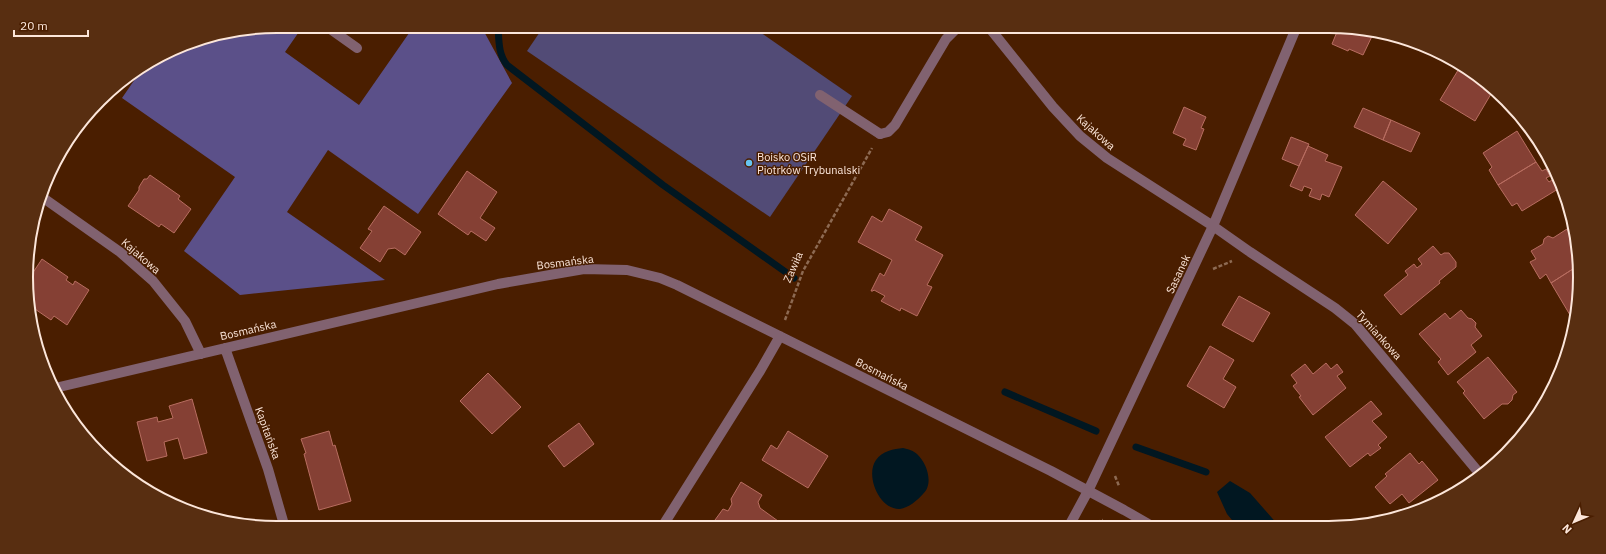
<svg xmlns="http://www.w3.org/2000/svg" width="1606" height="554" viewBox="0 0 1606 554" font-family="'IBM Plex Sans',sans-serif">
	<style>
		.green { fill: #524b76 }
		.forest { fill: #5b5089 }
		.water { fill: #011721 }
		.lines { fill: none; stroke-linecap: round; stroke-linejoin: round }
		.stream { stroke: #011721; stroke-width: 7 }
		.building { fill: #854034; stroke: #b86d60 }
		.path { stroke: #8d6a52; stroke-width: 2.5; stroke-dasharray: 4 2; stroke-linecap: butt }
		.lane { stroke: #816270; stroke-width: 10 }
		.street { stroke: #816270; stroke-width: 10 }
		.poi-dot { fill: #67c4f0; stroke: #4a1e00; stroke-width: 1.5 }
		.labels { text-anchor: middle; dominant-baseline: central; stroke-width: 3; stroke-linejoin: round; paint-order: stroke }
		.street-label { font-size: 11px; fill: #fce6da; stroke: #4a1e00 }
		.poi-label { font-size: 11px; fill: #fce6da; stroke: #4a1e00; text-anchor: start }
		.rim { fill: none; stroke: #fce6da; stroke-width: 2 }
	</style>
	<rect width="100%" height="100%" fill="#4a1e00"/>
	<path class="green" d="M544,26h207l101,70 -82,121 -243,-166z"/>
	<path class="forest" d="M277,26h26l-18,26 74,53 55,-79h67l31,57 -94,131 -90,-64 -41,62 98,68 -145,15 -56,-44 51,-74 -113,-79 20,-29 39,-24z"/>
	<path class="water" d="M903,448c5,1 11,3 14,6 10,9 17,30 6,40 -5,6 -15,14 -23,15 -21,1 -35,-34 -24,-49 6,-9 18,-11 27,-12z
		M1230,481l20,12 29,33h-42l-10,-12 -10,-22z"/>
	<g class="lines">
		<path class="stream" d="M498,26c1,14 0,28 9,39l156,120 131,93
			M1005,392l91,39
			M1136,447l70,25"/>
	</g>
	<path class="building" d="M1339,27l35,5 -11,23 -14,-6 -1,2 -16,-7z
		M1460,67l22,11 4,5 -3,6 8,5 -16,27 -35,-21z
		M1184,107l22,10 -5,11 3,1 -8,21 -13,-5 3,-6 -13,-6z
		M1363,108l28,12 -8,20 -29,-13z
		M1391,120l29,13 -9,19 -28,-12z
		M1517,131l19,31 -38,23 -9,-15 3,-3 -9,-14z
		M1291,137l18,7 -10,22 -17,-7z
		M1308,146l20,9 -3,6 17,6 -13,30 -7,-3 -2,6 -11,-4 3,-7 -8,-3 -2,5 -12,-5z
		M1536,162l6,9 4,-2 4,7 -4,2 3,4 3,-2 6,9 -36,22 -5,-8 -5,3 -14,-21z
		M467,171l30,21 -17,26 15,10 -9,13 -15,-10 -3,4 -30,-21z
		M150,175l30,21 -2,3 13,10 -17,24 -13,-9 -2,3 -31,-21 11,-16v-3l5,-8h3z
		M1383,181l34,28 -29,35 -33,-29z
		M384,206l37,26 -16,23 -10,-7 -7,1 -8,13 -20,-14 12,-17 -4,-2z
		M889,209l33,18 -7,13 28,15 -16,30 5,2 -15,29 -16,-8 -1,3 -19,-10 4,-5 -11,-6 -1,1h-2l9,-18 4,3 8,-16 -34,-18 14,-26 10,6z
		M1567,229l4,7 3,-2 4,10 -2,23 -25,16 -5,-9 -6,5 -10,-17 6,-3 -5,-8 12,-7 1,-5 4,-3 5,2z
		M1433,246l8,9 3,-2h5l7,9v5l-17,14 1,2 -39,32 -17,-20 24,-20 -3,-4 9,-7 3,4 5,-4 -4,-5z
		M42,259l26,18 -2,3 7,5 2,-4 14,9 -22,35 -13,-9 -3,4 -19,-13 -2,-30z
		M1576,267l-3,46 -3,2 -19,-32z
		M1239,296l31,17 -17,29 -31,-17z
		M1461,310l7,8 4,1 4,4 -1,4 7,9 -11,9 5,7 -28,23 -10,-13 3,-3 -22,-25 26,-21 5,6z
		M1210,346l24,14 -11,19 13,8 -12,21 -37,-22z
		M1488,357l29,35 -4,3 -1,5 -4,4h-6l-18,15 -21,-26 2,-2 -8,-9z
		M1326,363l5,6 6,-5 6,8 -6,4 9,12 -33,27 -14,-18 2,-1 -8,-10 4,-3 -6,-8 14,-11 8,10z
		M488,373l33,34 -29,27 -32,-33z
		M192,399l15,54 -23,6 -6,-21 -14,4 3,14 -20,5 -10,-39 20,-5 1,5 15,-4 -4,-12z
		M1371,401l11,13 -10,7 15,16 -9,8 3,3 -11,8 -2,-3 -18,14 -25,-30z
		M579,423l15,21 -30,23 -16,-21z
		M329,431l4,15 2,-1 16,56 -32,9 -15,-56 2,-1 -5,-14z
		M788,431l40,25 -20,32 -46,-28 9,-15 6,4z
		M1410,453l9,11 3,-3 16,19 -29,23 -7,-9 -12,10 -15,-17 12,-11 -2,-2z
		M741,482l21,13 -4,7 2,6 18,13 -3,6h-48l-12,-7 8,-11 5,2 4,-7 -1,-5z"/>
	<g class="lines">
		<path class="path" d="M1213,269l19,-8
			M785,320l18,-49 69,-123
			M1115,476l4,10
			M1091,524l12,-4"/>
		<path class="lane" d="M820,95l60,39"/>
		<path class="street" d="M326,26l31,22
			M988,26l65,81 27,29 27,22 106,68 37,26 85,56 20,16 125,150
			M880,134l8,-2 7,-7 51,-86 13,-13
			M42,197l78,55 33,29 32,40 16,33
			M225,348l43,121 17,59
			M55,388l443,-104 86,-15 43,1 33,8 17,7 374,186 73,39 28,16
			M1069,526l19,-35 125,-265 84,-200
			M662,527l98,-156 20,-35"/>
	</g>
	<circle class="poi-dot" cx="749" cy="163" r="4"/>
	<g class="labels">
		<g class="street-label">
			<text transform="translate(1096 132) rotate(42)">Kajakowa</text>
			<text transform="translate(141 256) rotate(41)">Kajakowa</text>
			<text transform="translate(565 262) rotate(-7)">Bosmańska</text>
			<text transform="translate(793 267) rotate(-66)">Zawiła</text>
			<text transform="translate(1178 274) rotate(-65)">Sasanek</text>
			<text transform="translate(248 330) rotate(-13)">Bosmańska</text>
			<text transform="translate(1379 335) rotate(48)">Tymiankowa</text>
			<text transform="translate(882 374) rotate(27)">Bosmańska</text>
			<text transform="translate(268 433) rotate(70)">Kapitańska</text>
		</g>
		<g class="poi-label">
			<text x="757" y="157">Boisko OSiR<tspan x="757" dy="13">Piotrków Trybunalski</tspan></text>
		</g>
	</g>
	<path d="M0 0H1606V554H0ZM277 33H1329A244 244 0 0 1 1573 277V277A244 244 0 0 1 1329 521H277A244 244 0 0 1 33 277V277A244 244 0 0 1 277 33Z" fill="#582e11" fill-rule="evenodd"/>
	<path class="rim" d="M277 33H1329A244 244 0 0 1 1573 277V277A244 244 0 0 1 1329 521H277A244 244 0 0 1 33 277V277A244 244 0 0 1 277 33Z"/>
	<g transform="translate(1574 522) rotate(226)" stroke="#4a1e00" stroke-width="3" paint-order="stroke">
	<path d="M0-3L7 15L0 10L-7 15Z" fill="#fce6da"/>
	<text y="-6" font-size="11" font-weight="bold" text-anchor="middle" fill="#fce6da">N</text>
	</g>
	<path d="M14 30v6h74v-6" fill="none" stroke="#fce6da" stroke-width="2"/>
	<text x="20" y="30" font-size="12" fill="#fce6da" stroke="#4a1e00" stroke-width="3" paint-order="stroke">20 m</text>
</svg>
